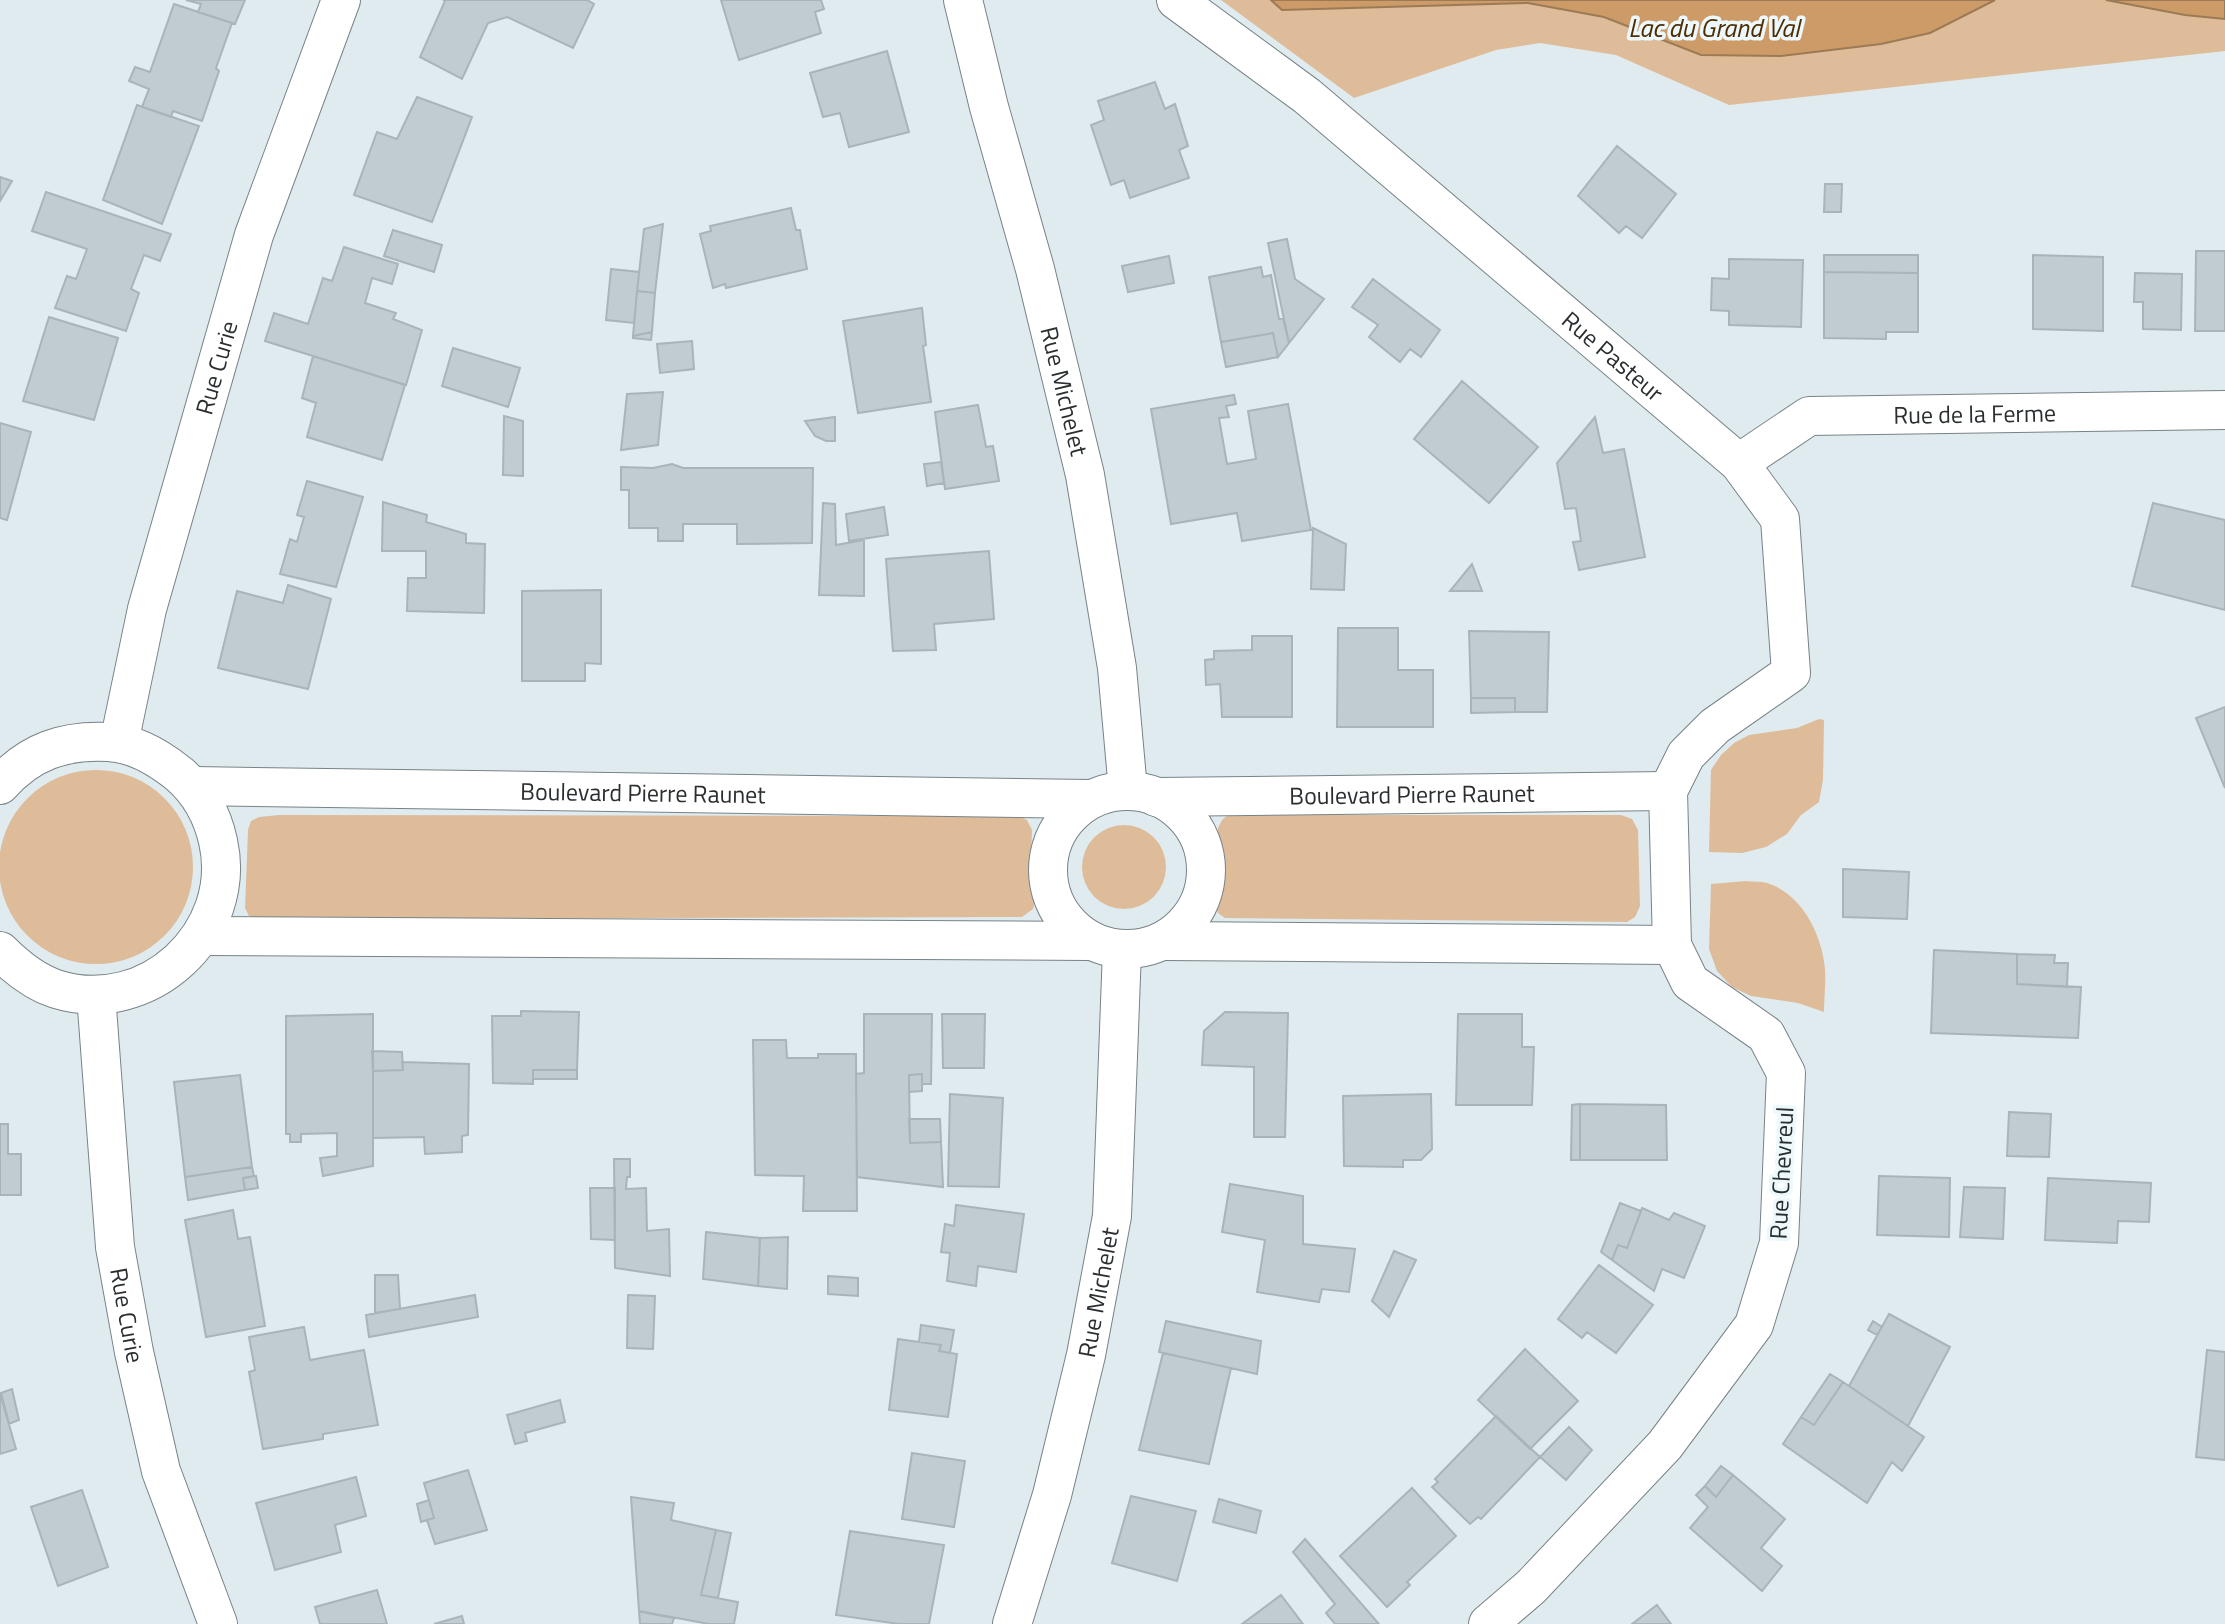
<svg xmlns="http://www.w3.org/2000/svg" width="2225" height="1624" viewBox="0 0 2225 1624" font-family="'Titillium Web',sans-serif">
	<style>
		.green { fill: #debc99 }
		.water { fill: #cd9b67; stroke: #9c7a56; stroke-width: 2 }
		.building { fill: #c0ccd0; stroke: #a8b4b8; stroke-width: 2 }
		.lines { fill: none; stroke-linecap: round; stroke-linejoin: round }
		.minor-casing { stroke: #788387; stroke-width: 40 }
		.minor { stroke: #fff; stroke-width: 38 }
		.labels { text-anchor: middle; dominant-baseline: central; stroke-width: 7; stroke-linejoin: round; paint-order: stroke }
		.street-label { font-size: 24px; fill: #2a2e30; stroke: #ecf8fc }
		.water-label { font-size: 26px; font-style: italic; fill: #502e03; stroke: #ecf8fc }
	</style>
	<rect width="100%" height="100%" fill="#dfebef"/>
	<path class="green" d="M1221,0h1004v51l-496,54 -113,-50 -76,-12 -44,7 -142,48z
		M1819,719l5,1 -1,60 -4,22 -18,13 -14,19 -21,13 -24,6 -33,-1 2,-82 10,-15 13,-12 15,-8 48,-7z
		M-1 867a97 97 0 1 1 194 0a97 97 0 1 1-194 0Z
		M279,815l739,1 9,4 5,10 -2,53 5,18 -2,8 -11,8 -761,2 -12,-3 -4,-8 3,-78 3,-9 8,-4z
		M1228,815h393l11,4 6,11 2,76 -5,11 -8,5 -402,-4 -7,-5 -3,-8 3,-77 4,-8z
		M1082 867a42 42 0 1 1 84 0a42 42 0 1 1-84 0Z
		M1746,881c6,1 15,0 21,2 35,11 55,51 58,86 1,14 -1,29 -1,43l-26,-9 -47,-7 -19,-9 -15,-16 -8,-22 2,-65z"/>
	<path class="water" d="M1271,0h724l-65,33 -49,11 -100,12 -80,-1 -97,-38 -76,-14 -246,7z
		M2106,0h119v19l-40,-4z"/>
	<path class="building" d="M186,0h59l-10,24 -37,-12 3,-8z
		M443,0h144l7,4 -21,44 -66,-31 -19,6 -26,56 -42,-22 25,-56z
		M721,0h100l3,9 -9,3 6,21 -82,27z
		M174,4l58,19 -16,45 3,3 -17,50 -29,-10 -2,6 -29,-10 7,-18 -20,-8 6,-14 15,5z
		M887,51l22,81 -60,15 -9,-34 -17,4 -13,-44z
		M1155,82l10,27 10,-5 13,42 -9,4 10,28 -59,20 -6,-18 -13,5 -20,-60 13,-5 -6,-19z
		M417,97l55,20 -40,105 -78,-27 23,-63 20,7z
		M137,105l62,21 -37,98 -59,-24z
		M1617,146l59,48 -34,44 -16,-12 -7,7 -41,-37z
		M0,177l12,4 -12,20z
		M1825,184h17l-1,28h-17z
		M46,192l125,42 -11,27 -16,-6 -13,34 8,4 -13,38 -71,-23 12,-32 9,3 11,-30 -55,-18z
		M791,208l5,22h4l7,39 -81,19 -1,-4 -12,4 -13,-54 11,-3 -1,-5z
		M663,224l-8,69 -18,-2 7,-62z
		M393,230l49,15 -8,27 -50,-16z
		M1287,239l8,40 29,20 -35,44 -21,-100z
		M344,247l54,17 -6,20 -20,-6 -7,25 31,10 -3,6 29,11 -16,55 -141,-44 9,-28 34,11 15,-46 9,3z
		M2196,251h29v80h-30z
		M1824,255h94v18l-94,-1z
		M2033,255l70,2v74l-70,-2z
		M1169,256l5,27 -46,9 -6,-26z
		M1729,259l74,1 -2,67 -72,-2v-14l-18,-1 1,-32 17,1z
		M1261,267l2,10 8,-2 8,44 4,-1 6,25 -11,14 -5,-24 -52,9 -12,-65z
		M611,269l28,3 -5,51 -28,-3z
		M1824,272l94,1v59h-32v7l-62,-1z
		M2135,273l47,1 -1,56 -38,-1v-27h-9z
		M1373,279l67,51 -19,27 -11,-8 -10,13 -31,-25 9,-12 -26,-18z
		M637,291l18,2 -3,39 -19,4z
		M922,308l4,37 -3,1 8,56 -73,11 -15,-92z
		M49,317l69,21 -24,82 -71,-19z
		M652,332l-1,8 -18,-2v-2z
		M1273,333l5,24 -52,10 -5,-25z
		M692,341l2,28 -34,4 -3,-29z
		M453,348l67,20 -12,39 -66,-21z
		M313,356l92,29 -23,75 -75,-23 9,-34 -14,-5z
		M1462,381l76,66 -49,56 -75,-64z
		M663,392l-5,53 -37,5 6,-56z
		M1234,395l2,9 -10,2 3,11 -10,1 8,46 29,-5 -8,-48 40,-7 23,126 -69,11 -5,-28 -66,11 -20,-115z
		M978,405l8,42 7,-1 6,35 -54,8 -10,-77z
		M504,416l19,5v55l-20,-1z
		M835,417v24h-9l-11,-5 -10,-15z
		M1595,417l8,36 21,-4 21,108 -66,13 -6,-28 8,-1 -5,-33 -11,1 -8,-46z
		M0,423l31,9 -24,88 -7,-2z
		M941,462l3,21 -17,3 -3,-22z
		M672,464l11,4h130l-1,75 -75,1v-20h-54v17h-25v-13h-29v-38h-8v-23l32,1z
		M307,481l56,16 -27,90 -56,-13 10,-35 7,3 7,-25 -7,-2z
		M383,502l44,13 -1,7 40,12v9l19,1 -1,69 -77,-2 1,-33h18v-27h-44z
		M823,503l12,1 1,41 28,-5v56l-45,-1z
		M2153,503l72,17v90l-93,-24z
		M884,507l4,28 -39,6 -3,-27z
		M1313,528l33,16 -2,46 -33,-1z
		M989,551l5,68 -60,5 2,26 -43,1 -7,-92z
		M1472,564l10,27h-32z
		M288,585l43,14 -23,90 -90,-21 19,-77 46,12z
		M601,590v74l-16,-1v18h-63v-90z
		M1338,628h60v42h35v57h-96z
		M1469,631l80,1 -2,80h-32v-14h-44z
		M1252,636h40v81h-70l-2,-33 -14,1 -1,-25 9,-1v-8l38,-1z
		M1471,698h44v14l-44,1z
		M2225,707v81l-29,-70z
		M1843,869l66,3 -2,47 -64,-2z
		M1934,950l83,4v30l64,3 -3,51 -147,-5z
		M2017,954l38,1 -1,8h14l-1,24 -50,-3z
		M521,1011l58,1 -2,58h-44v14l-40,-1 -1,-67h29z
		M1225,1012l63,1 -3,124h-31v-70l-52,-2 2,-34z
		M373,1014v152l-50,10 -3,-18 17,-2v-23l-36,1v8h-11v-8h-4v-118z
		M864,1014h68l-1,70h-9v-10l-13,1 1,68 31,-1 2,45 -86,-10 -1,-103 8,-1z
		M942,1014h43l-1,54h-41z
		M1458,1014h64v33h12l-2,58h-76z
		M753,1040h33l1,18h31v-4h38l1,157h-54l1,-35 -49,-1z
		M372,1051l30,1 1,18 -30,1z
		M402,1062l67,2 -1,71 -6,1v16l-37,2 -1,-17 -51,1v-67l30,-1z
		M533,1070h44v9h-44z
		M922,1074v17l-13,1v-17z
		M240,1075l12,92 -67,10 -11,-95z
		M950,1094l53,4 -4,89 -51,-1z
		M1431,1094l1,55 -11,11h-18v7l-59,-1 -1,-70z
		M1580,1104l86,1 1,55h-87z
		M1580,1104v56h-9l1,-55z
		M2009,1112l42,2 -2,43 -42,-1z
		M909,1119h31l1,23 -31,1z
		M0,1124h8v30h13v41h-21z
		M614,1159h16v18h-3l-1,12 20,-1 1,43 22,-2 1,47 -55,-8z
		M252,1167l2,9 -11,2 2,12 -57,10 -3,-23z
		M256,1176l2,12 -13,2 -2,-12z
		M1879,1176l71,2 -1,59 -72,-2z
		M2048,1178l103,5 -2,39 -31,-1 -1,22 -72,-3z
		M1230,1184l73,12v48l52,5 -6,43 -27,-3 -3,13 -62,-10 8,-52 -43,-8z
		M1964,1187l41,1 -2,51 -43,-2z
		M590,1188h25v52l-24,-1z
		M1620,1203l21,8 -14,37 -9,-3 -6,15 -11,-8z
		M956,1205l68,9 -8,58 -38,-6 -2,20 -29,-5 3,-28 -9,-1 4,-28 9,2z
		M1642,1208l27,12 5,-7 31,13 -21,52 -22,-9 -8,22 -42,-31 6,-15 9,3z
		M233,1210l5,29 12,-2 15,89 -59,11 -21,-117z
		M706,1232l54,6 -2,48 -55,-7z
		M788,1237l-1,52 -29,-3 2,-48z
		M1394,1251l22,9 -27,57 -17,-16z
		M1599,1265l54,40 -37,48 -29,-21 -5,6 -24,-19z
		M375,1275h23l2,34 -25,4z
		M828,1276l30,2v18l-30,-2z
		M475,1295l3,22 -109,20 -3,-22z
		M628,1295l27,1 -2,53 -26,-1z
		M1889,1314l61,33 -42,79 -59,-40z
		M1166,1321l95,20 -4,33 -98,-22z
		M1873,1321l9,6 -5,8 -9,-5z
		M921,1325l33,5 -4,23 -11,-2 2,-6 -22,-3z
		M304,1327l6,33 54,-10 14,75 -55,9v5l-60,10 -14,-77 6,-2 -6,-33z
		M898,1339l43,6 -2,6 18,3 -9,63 -59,-7z
		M1525,1349l53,52 -48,48 -52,-49z
		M2207,1350l18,2v108l-29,-3z
		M1163,1353l68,15 -22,96 -70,-14z
		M1830,1374l13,8 -29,43 -13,-8z
		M1843,1382l81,55 -22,34 -10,-9 -25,41 -84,-59 18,-27 13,8z
		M12,1389l7,31 -10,4 -8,-31z
		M0,1393l16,56 -16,5z
		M560,1400l5,22 -40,11 2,8 -12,3 -8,-29z
		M1496,1416l44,41 -59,62 -3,-2 -8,7 -38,-37 6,-5 -3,-3z
		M1569,1427l23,23 -26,30 -26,-23z
		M912,1453l53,8 -11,66 -52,-8z
		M1721,1466l12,9 -17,22 -11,-11z
		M468,1470l19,60 -52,14 -8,-24 7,-2 -10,-35z
		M1733,1475l52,44 -24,29 21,18 -20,25 -72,-63 18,-21 -12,-12 9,-9 11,11z
		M356,1477l10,39 -31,9 6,27 -66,18 -19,-67z
		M1412,1488l44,48 -49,46 3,3 -23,22 -47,-51z
		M82,1490l26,77 -50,19 -27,-79z
		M1131,1496l65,15 -19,70 -65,-18z
		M631,1497l43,6 -3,17 45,10 -15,65 37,7 -4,22h-25l-70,-13z
		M1219,1499l42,12 -5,22 -43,-11z
		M429,1500l5,18 -13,4 -4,-18z
		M716,1530l15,3 -13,65 -17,-3z
		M850,1531l94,14 -15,79h-30l-63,-9z
		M1305,1539l74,85h-44l-9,-11 9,-9 -42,-52z
		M377,1590l10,34h-67l-5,-17z
		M1281,1595l22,29h-61z
		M1657,1605l14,19h-39z
		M639,1611l13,3 22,4 -2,6h-32z
		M462,1616l2,8h-30z"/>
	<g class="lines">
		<g class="minor-casing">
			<g id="minor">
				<path id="s1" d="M963,0l26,107 46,162 50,206 32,193 11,122"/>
				<path id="s2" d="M1176,0l131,96 432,367 41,56 11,154 -76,53 -29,29 -18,36 4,154 18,37 76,53 20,38 -7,170 -25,82 -89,120 -134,142 -43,37"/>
				<path id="s3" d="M1739,463l70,-47 416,-6"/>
				<path id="s4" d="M119,743l28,-134 107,-374 87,-235"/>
				<path d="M0,785c30,-34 64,-45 108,-43 27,1 51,16 71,32 21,18 33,40 39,67 21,92 -70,177 -162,148 -22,-7 -40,-22 -56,-38"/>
				<path id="s5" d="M193,786l898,13"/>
				<circle cx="1127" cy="870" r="79"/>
				<path id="s6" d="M1156,797l512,-6"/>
				<path d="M203,936l887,5"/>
				<path d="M1164,941l508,4"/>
				<path id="s7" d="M96,995l19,252 19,105 27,119 57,153"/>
				<path id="s8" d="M1012,1624l40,-129 34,-140 26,-139 10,-266"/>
			</g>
		</g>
		<use href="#minor" class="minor"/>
	</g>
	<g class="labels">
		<g class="street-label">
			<text stroke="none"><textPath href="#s2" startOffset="564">Rue Pasteur</textPath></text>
			<text stroke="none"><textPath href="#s4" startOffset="388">Rue Curie</textPath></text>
			<text stroke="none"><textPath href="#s1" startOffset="404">Rue Michelet</textPath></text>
			<text stroke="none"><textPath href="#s3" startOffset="250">Rue de la Ferme</textPath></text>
			<text stroke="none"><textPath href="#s5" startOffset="450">Boulevard Pierre Raunet</textPath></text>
			<text stroke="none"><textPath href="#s6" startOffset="256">Boulevard Pierre Raunet</textPath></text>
			<text transform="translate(1781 1173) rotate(-87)">Rue Chevreul</text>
			<text stroke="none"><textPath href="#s8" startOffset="343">Rue Michelet</textPath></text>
			<text stroke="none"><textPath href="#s7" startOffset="322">Rue Curie</textPath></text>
		</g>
		<g class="water-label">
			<text x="1714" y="27">Lac du Grand Val</text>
		</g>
	</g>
</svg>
